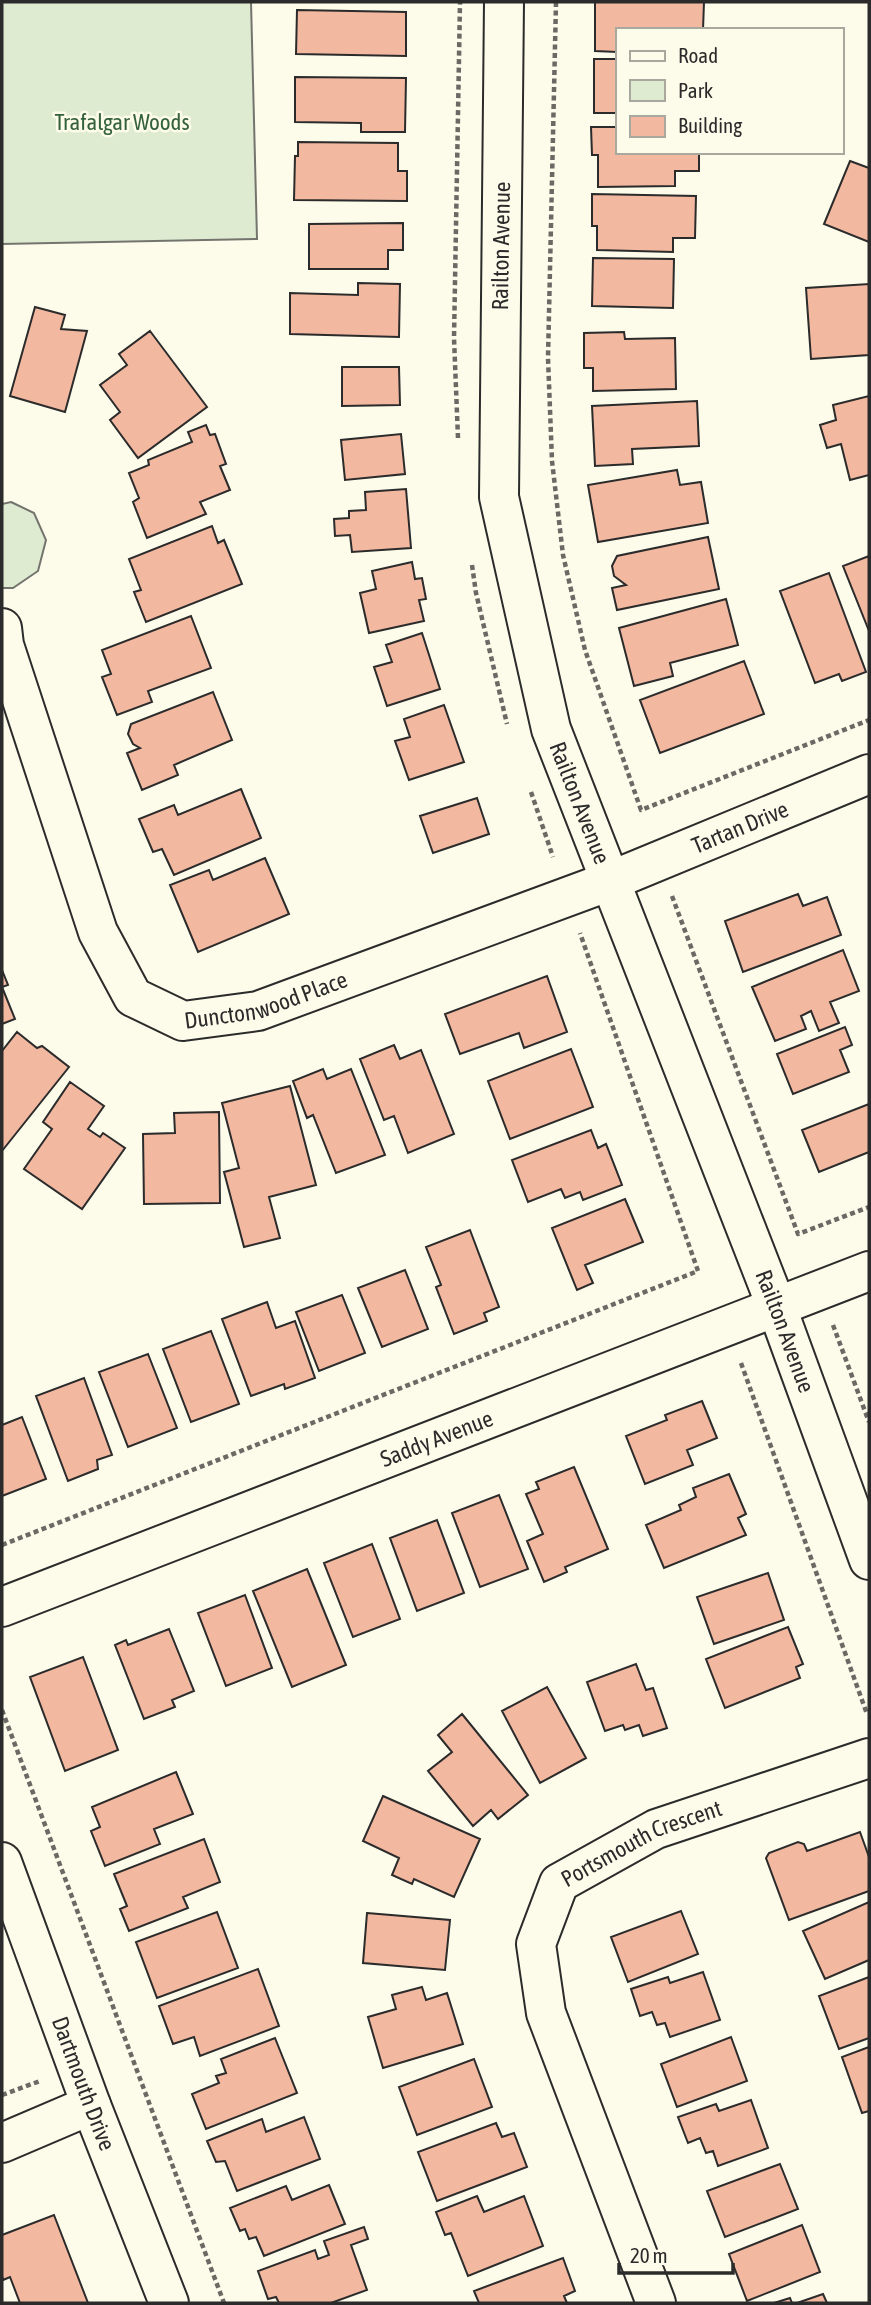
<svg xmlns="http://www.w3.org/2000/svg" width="871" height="2305" viewBox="0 0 871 2305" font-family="'Asap Condensed',sans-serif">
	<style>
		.green { fill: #deebd1; stroke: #74746e; stroke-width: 2 }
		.building { fill: #f2b8a0; stroke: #2b2b2b; stroke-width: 2 }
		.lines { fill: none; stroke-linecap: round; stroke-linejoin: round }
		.minor-casing { stroke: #2b2b2b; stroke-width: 42 }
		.path { stroke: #6a6964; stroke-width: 4.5; stroke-dasharray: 5 3.5; stroke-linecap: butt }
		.minor { stroke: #fdfbea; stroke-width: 38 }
		.labels { text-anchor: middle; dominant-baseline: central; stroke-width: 5; stroke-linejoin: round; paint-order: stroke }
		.park-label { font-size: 23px; fill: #34623c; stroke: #fdfbea }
		.street-label { font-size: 23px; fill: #2b2b2b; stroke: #fdfbea }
	</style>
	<rect width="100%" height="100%" fill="#fdfbea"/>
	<path class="green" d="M2,2h249l6,237 -255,5z
		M11,502l23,11 12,27 -8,31 -25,17h-11v-84z"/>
	<path class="building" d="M595,2h109l-1,28h-86v22l-22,-1z
		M297,10l109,2v44l-110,-2z
		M594,59h23v54h-23z
		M295,77l111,1 -1,54h-44v-9l-66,-1z
		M591,127h26v25h82v19h-24v15l-77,1v-32h-6z
		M298,142l100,1v28h9v30l-113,-1 1,-44h3z
		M850,161l19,7v74l-45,-18z
		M592,194l104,2 -1,42h-22v14l-76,-2v-24h-5z
		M403,223v27h-15v19h-79v-45z
		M593,258l81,1 -1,49 -81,-2z
		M358,283l42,1 -1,53 -109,-3v-41l68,2z
		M869,284v71l-58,4 -5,-71z
		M35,307l30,8 -4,14 26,2 -22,81 -55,-16z
		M150,331l57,76 -69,51 -28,-38 10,-8 -20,-27 27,-20 -8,-11z
		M624,332l1,7 50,-1 1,51 -83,2v-23h-9v-35z
		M342,367h57l1,38 -58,1z
		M869,396v79l-19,5 -9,-36 -14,4 -7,-23 16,-5 -3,-15z
		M697,401l2,45 -67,3 1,15 -38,2 -3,-60z
		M206,425l4,10 5,-1 11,30 -6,2 10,24 -30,12 6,12 -59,24 -14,-36 6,-4 -10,-25 20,-8 -1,-5 44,-18 -4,-10z
		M401,434l4,40 -60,6 -4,-40z
		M677,470l3,15 21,-3 7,41 -110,19 -10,-57z
		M406,489l5,59 -59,4 -2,-17 -15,1 -1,-17 15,-1v-7l17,-1 -1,-18z
		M212,526l6,17 6,-3 18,44 -96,38 -12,-30 7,-2 -12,-31z
		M708,537l11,52 -102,21 -5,-22 14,-3 -12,-9 -2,-10 5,-10z
		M869,556v75l-26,-65z
		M412,562l3,17 7,-1 4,21 -7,1 5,21 -55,12 -9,-40 16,-4 -4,-18z
		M829,573l37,99 -24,9 -3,-7 -24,9 -35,-92z
		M726,599l12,46 -68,18 3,13 -39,10 -15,-58z
		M191,616l20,52 -63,23 4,11 -35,13 -15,-38 9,-3 -9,-24z
		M422,633l18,56 -53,17 -13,-39 18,-5 -6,-17z
		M744,661l20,53 -104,39 -20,-53z
		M213,692l19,48 -58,25 4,10 -36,15 -15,-37 13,-5 -7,-4 -5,-10 3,-10z
		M444,705l20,57 -55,18 -14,-39 15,-4 -6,-18z
		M241,789l20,49 -87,37 -12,-26 -9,3 -14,-33 35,-14 4,10z
		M477,798l12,36 -56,19 -13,-37z
		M265,858l24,56 -91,38 -28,-67 39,-15 4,10z
		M798,894l5,12 24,-9 14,38 -98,37 -18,-51z
		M843,950l16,41 -29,11 9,21 -20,8 -8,-20 -10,5 5,13 -31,12 -23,-54z
		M2,970l6,15 -6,2 13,32 -13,5z
		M547,976l20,56 -43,16 -5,-15 -59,21 -15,-40z
		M845,1027l7,18 -12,5 9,22 -56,22 -16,-40z
		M17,1032l20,16 5,-2 27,21 -67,84v-100z
		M394,1045l6,14 21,-9 33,84 -46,19 -14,-37 -10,4 -24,-61z
		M571,1049l22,58 -83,32 -22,-58z
		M323,1069l4,10 24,-10 34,86 -49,18 -23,-58 -6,3 -14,-37z
		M70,1082l34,24 -16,23 12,8 3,-4 22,15 -43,61 -58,-40 28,-40 -9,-7z
		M290,1086l26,99 -47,12 11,41 -36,9 -20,-75 15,-4 -17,-65z
		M869,1104v48l-50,20 -17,-42z
		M219,1112l1,91 -76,1 -1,-70 32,-1 -1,-20z
		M591,1130l7,18 8,-4 16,41 -39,15 -3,-8 -15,6 -4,-9 -33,13 -16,-42z
		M625,1199l18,43 -58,23 8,18 -16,7 -25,-62z
		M470,1230l29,77 -15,6 3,8 -33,13 -18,-47 5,-2 -15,-38z
		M405,1270l23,59 -46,18 -24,-59z
		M342,1295l23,58 -46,18 -23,-59z
		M267,1302l9,26 19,-7 20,57 -30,11 -1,-5 -33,12 -29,-77z
		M211,1331l28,73 -48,18 -28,-73z
		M148,1354l29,74 -49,19 -29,-75z
		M84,1378l28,77 -15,5 1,9 -30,12 -32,-85z
		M702,1401l15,37 -30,12 6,15 -48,19 -19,-48 41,-16 -2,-5z
		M22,1417l24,62 -44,17v-71z
		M574,1467l34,82 -43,18 2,5 -23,10 -17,-41 16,-7 -17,-40 13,-5 -3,-7z
		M729,1474l17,40 -8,4 8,17 -82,33 -18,-43 35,-15 -2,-5 17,-8 -3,-9z
		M499,1495l29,74 -48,18 -28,-74z
		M437,1520l27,73 -47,18 -27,-73z
		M372,1544l28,75 -47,18 -29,-74z
		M307,1569l39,96 -54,22 -39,-96z
		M768,1573l16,47 -70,24 -17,-47z
		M245,1595l27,73 -46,18 -28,-73z
		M788,1627l15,37 -7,3 4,11 -75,30 -19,-49z
		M169,1629l25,62 -22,9 3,7 -31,12 -29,-74 11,-5 2,5z
		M83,1657l35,93 -53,21 -35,-94z
		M636,1664l10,26 7,-2 14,40 -24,8 -4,-11 -14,5 -2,-5 -18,6 -18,-49z
		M547,1687l39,71 -46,25 -38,-72z
		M462,1714l66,81 -30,24 -7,-9 -18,16 -45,-55 24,-19 -14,-17z
		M176,1772l17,42 -39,15 6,15 -55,22 -14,-35 9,-4 -8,-20z
		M383,1796l97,43 -26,58 -40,-18 -2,5 -20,-9 7,-17 -36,-17z
		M860,1832l9,25v34l-80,29 -23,-62 3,-5 29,-11 6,2 3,7z
		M204,1839l16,43 -37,15 5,11 -59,23 -9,-22 7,-3 -13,-32z
		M869,1902v58l-44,19 -22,-48z
		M681,1911l17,43 -70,28 -17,-45z
		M217,1912l21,56 -81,30 -21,-56z
		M367,1913l83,7 -5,50 -82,-7z
		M258,1969l21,57 -79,30 -6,-19 -21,7 -14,-38z
		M703,1972l17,48 -50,17 -5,-14 -8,2 -5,-13 -12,4 -9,-27 37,-12 2,6z
		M869,1977v61l-30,11 -20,-53z
		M422,1987l4,13 21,-7 16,51 -80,24 -15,-51 28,-8 -4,-14z
		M731,2037l16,44 -70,26 -16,-43z
		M275,2038l22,55 -91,36 -14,-35 27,-11 -3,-7 10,-3 -5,-14z
		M869,2047v64l-7,2 -20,-56z
		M474,2059l18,48 -75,28 -18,-48z
		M751,2100l17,48 -50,18 -5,-15 -7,2 -6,-15 -12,5 -10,-26 38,-13 3,7z
		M304,2117l16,42 -83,32 -12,-30 -9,1 -9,-21 55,-22 4,13z
		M496,2123l6,14 12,-4 13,34 -90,34 -19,-49z
		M780,2164l18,45 -73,28 -18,-46z
		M329,2185l16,39 -81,32 -8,-19 -7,2 -4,-10 -5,2 -10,-23 56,-22 6,14z
		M477,2196l7,16 40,-16 19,50 -75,30 -17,-43 -6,2 -9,-23z
		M54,2215l34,88h-68l-10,-26 -7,3 -1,-4v-41z
		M802,2225l18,47 -73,29 -18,-47z
		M364,2227l4,12 -17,6 16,45 -36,13h-52l-3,-6 -8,2 -10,-28 57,-21 3,9 11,-4 -5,-14z
		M563,2258l12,33 -11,5 3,7h-88l-5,-12z
		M823,2294l4,9h-30z
		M790,2298l2,5h-18z"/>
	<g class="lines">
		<g class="minor-casing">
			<g id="minor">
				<path id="s1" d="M504,2l-5,495 52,232 226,579 92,252"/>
				<path id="s2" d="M2,628l2,17 94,287 35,65 50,24 75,-10 352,-130 259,-107"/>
				<path id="s3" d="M2,1607l867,-336"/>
				<path id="s4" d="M2,1862l89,243 78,198"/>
				<path d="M2,2143l89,-38"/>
				<path id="s5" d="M656,2303l-110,-290 -10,-69 23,-61 97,-54 213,-71"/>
			</g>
		</g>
		<path class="path" d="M556,2l-8,356 4,103 11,94 22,95 56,160 228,-90
			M458,438l-4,-100 6,-336
			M472,565l4,28 31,131
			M531,792l22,65
			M672,896l126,338 71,-27
			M833,1325l36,97
			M741,1363l126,351
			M2,1545l696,-274 -118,-338
			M2,1710l222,593
			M2,2095l38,-14"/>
		<use href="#minor" class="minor"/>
	</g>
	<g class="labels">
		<g class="park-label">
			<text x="122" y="122">Trafalgar Woods</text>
		</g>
		<g class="street-label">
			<text transform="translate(501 246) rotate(-89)">Railton Avenue</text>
			<text stroke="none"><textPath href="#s1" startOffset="812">Railton Avenue</textPath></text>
			<text stroke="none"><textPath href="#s2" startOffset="1040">Tartan Drive</textPath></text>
			<text stroke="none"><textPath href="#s2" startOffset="534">Dunctonwood Place</textPath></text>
			<text stroke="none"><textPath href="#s1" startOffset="1379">Railton Avenue</textPath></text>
			<text stroke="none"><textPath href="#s3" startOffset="466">Saddy Avenue</textPath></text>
			<text stroke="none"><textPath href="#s5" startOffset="537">Portsmouth Crescent</textPath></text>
			<text stroke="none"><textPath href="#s4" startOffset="236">Dartmouth Drive</textPath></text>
		</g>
	</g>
	<rect width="871" height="2305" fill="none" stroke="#2b2b2b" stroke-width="7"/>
	<rect x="616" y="28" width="228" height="126" fill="#fdfbea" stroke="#a9a89e" stroke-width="2"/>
	<rect x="630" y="51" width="35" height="10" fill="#fdfbea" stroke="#a9a89e" stroke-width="2"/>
	<text x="678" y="63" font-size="21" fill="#2b2b2b">Road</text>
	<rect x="630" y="80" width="35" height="21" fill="#deebd1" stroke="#a9a89e" stroke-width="2"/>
	<text x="678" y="98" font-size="21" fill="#2b2b2b">Park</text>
	<rect x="630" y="116" width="35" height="21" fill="#f2b8a0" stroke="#a9a89e" stroke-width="2"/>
	<text x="678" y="133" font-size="21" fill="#2b2b2b">Building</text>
	<path d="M619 2263v10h114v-10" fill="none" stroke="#2b2b2b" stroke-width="3.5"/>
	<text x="630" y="2263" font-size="21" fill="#2b2b2b" stroke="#fdfbea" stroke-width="5" paint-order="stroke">20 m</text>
</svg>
